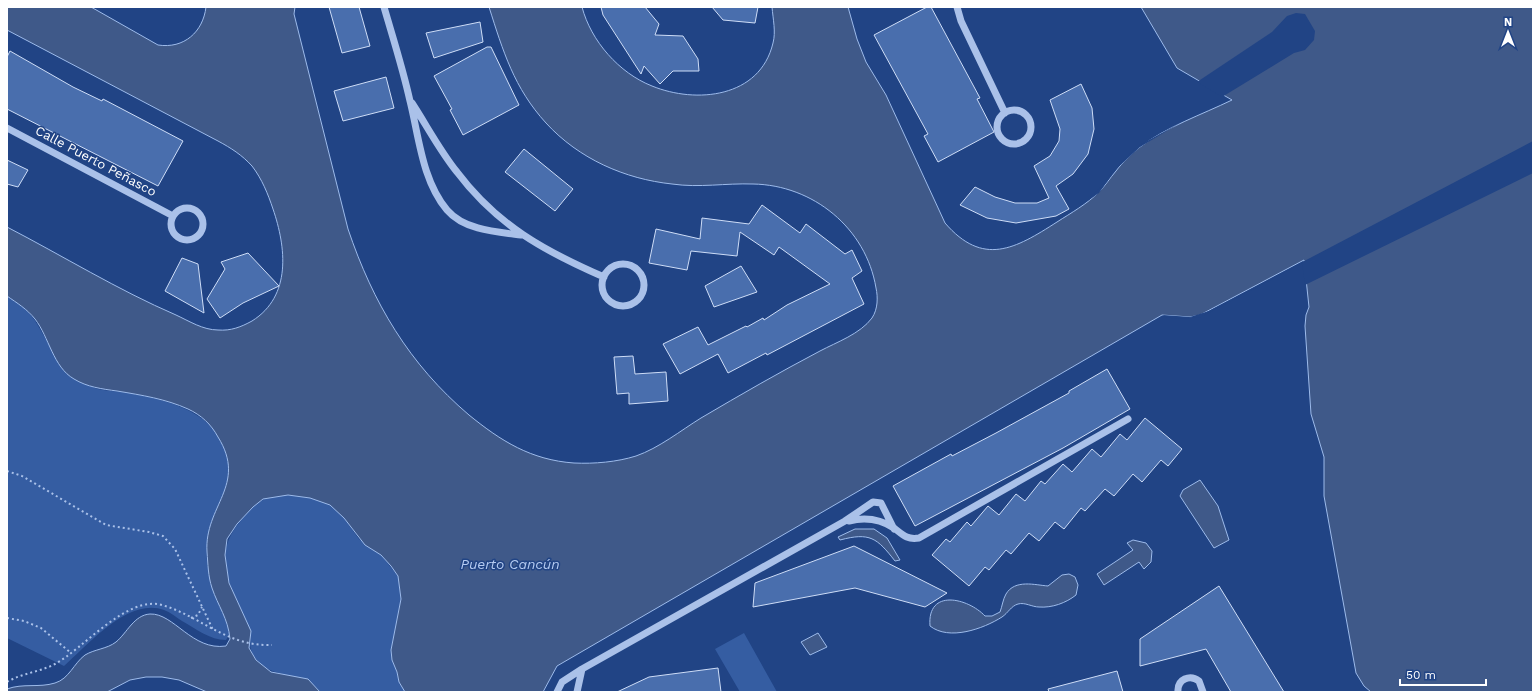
<svg xmlns="http://www.w3.org/2000/svg" width="1540" height="699" viewBox="0 0 1540 699" font-family="'Work Sans',sans-serif">
	<style>
		.green { fill: #355da2 }
		.water { fill: #3f5989; stroke: #9dbbeb }
		.pier { fill: #214485 }
		.building { fill: #496ead; stroke: #ceddf7 }
		.lines { fill: none; stroke-linecap: round; stroke-linejoin: round }
		.path { stroke: #aac1e9; stroke-width: 2; stroke-dasharray: 2 3; stroke-linecap: butt }
		.minor { stroke: #aac1e9; stroke-width: 7 }
		.labels { text-anchor: middle; dominant-baseline: central; stroke-width: 3; stroke-linejoin: round; paint-order: stroke }
		.street-label { font-size: 13px; fill: #fff; stroke: #214485 }
		.water-label { font-size: 14px; font-style: italic; fill: #b5cbf1; stroke: #214485 }
	</style>
	<rect width="100%" height="100%" fill="#214485"/>
	<path class="green" d="M7,296c6,3 12,7 17,12 12,10 16,23 24,34 7,10 34,37 43,44 7,5 23,5 32,6 46,8 101,20 107,76 2,20 -21,54 -23,78 -3,32 14,57 23,87l-4,7c-16,0 -30,-11 -44,-19 -6,-4 -12,-9 -18,-11 -36,-13 -76,35 -100,56l-57,-28z
		M288,495l22,3 20,7 14,13 15,21 22,16 17,21 3,23 -10,51 1,10 5,12 2,10 6,10h-85c-16,-23 -48,-11 -64,-33 -11,-15 -2,-18 -7,-31 -16,-40 -41,-70 -7,-109 17,-19 20,-22 46,-24z
		M744,633l33,59h-37l-25,-43z"/>
	<path class="water" d="M7,7h84l67,38c26,4 45,-13 48,-38h89l-1,7 54,215c25,74 61,135 121,186 32,26 62,45 105,48 20,1 43,-1 62,-7 23,-8 44,-25 65,-38 39,-23 79,-46 119,-67 17,-9 40,-17 52,-33 6,-9 6,-21 4,-30 -10,-60 -63,-103 -123,-104 -27,-1 -54,4 -81,0 -47,-5 -93,-25 -126,-61 -32,-35 -43,-72 -57,-116h93c9,34 37,66 70,79 44,18 108,12 121,-43 3,-11 0,-24 -1,-36h76l9,32 9,23 20,33 59,128c38,44 70,26 112,-1 14,-9 30,-18 42,-30 6,-6 11,-14 17,-21 6,-8 15,-17 24,-24 26,-20 61,-32 92,-47l-55,-32 -36,-61h392v685h-162l-7,-6 -8,-13 -32,-177v-39l-13,-43 -6,-88 1,-11 3,-8 -5,-47 -104,55 -10,2 -28,-2 -605,351 -14,26h-138l-6,-10 -2,-10 -5,-12 -1,-10 10,-51 -3,-23 -7,-10 -10,-11 -16,-10 -21,-27 -14,-13 -20,-7 -22,-3 -25,4 -10,8 -16,17 -10,15 -2,16 4,28 22,48 -2,17 7,12 15,12 37,7 12,13h-113l-28,-12 -17,-3h-16l-16,3 -23,12h-100v-3c16,-6 32,-1 48,-6 14,-4 19,-20 30,-28 10,-6 22,-6 31,-13 11,-9 18,-27 34,-28 24,-1 42,37 76,32l4,-7c-2,-21 -12,-33 -18,-51 -4,-12 -4,-24 -5,-36 -3,-46 41,-67 11,-115 -7,-13 -17,-22 -30,-28 -22,-10 -47,-14 -71,-18 -15,-2 -30,-4 -43,-12 -21,-12 -25,-42 -39,-60 -8,-10 -18,-16 -28,-23v-69c56,29 111,63 169,88 13,6 27,15 42,15 13,1 23,-3 34,-9 40,-25 34,-74 21,-112 -5,-15 -11,-30 -21,-43 -10,-11 -21,-18 -34,-25l-211,-111z
		M1200,480l18,26 11,34 -15,8 -34,-52 3,-6z
		M855,529h19l13,9 13,22 -5,1c-18,-23 -25,-29 -55,-21l-2,-3z
		M1133,540l13,3 6,8 -1,11 -7,7 -5,-7 -35,23 -7,-11 36,-24 -6,-7z
		M1069,574l6,3 3,8 -2,10c-10,8 -24,13 -37,12 -7,0 -14,-5 -21,-3 -7,2 -10,9 -16,13 -19,12 -53,24 -72,9 -3,-38 38,-28 55,-10h7l8,-4c2,-5 3,-13 6,-18 9,-15 29,-9 42,-8l14,-11z
		M818,633l9,14 -17,8 -9,-13z"/>
	<path class="pier" d="M1296,13l9,1 10,17 -1,9 -9,10 -11,3 -72,44 -25,-15 75,-50 15,-16z
		M1180,123l-40,24 -24,22 -17,24 -12,8 2,-4 8,-6 18,-23 23,-22z
		M1533,141v32l-228,112 -3,-22 -101,54 -25,2 -10,-2 -4,-2 28,2 19,-6z"/>
	<path class="building" d="M329,7h30l11,39 -28,7z
		M601,7h44l14,17 -4,11 28,1 15,23 1,12h-26l-13,13 -16,-18 -3,8 -38,-59z
		M712,7h46l-3,16 -32,-3z
		M927,7h4l49,91 -3,1 17,33 -56,30 -14,-26 4,-2 -54,-99z
		M480,22l3,20 -49,16 -8,-25z
		M487,47h4l28,58 -56,30 -13,-25 2,-1 -18,-33z
		M10,51l63,36 29,14 1,-2 80,42 -25,45 -151,-77v-52z
		M386,77l8,31 -51,13 -9,-30z
		M1081,84l11,24 2,21 -6,25 -15,20 -17,12 13,23 -13,7 -40,7 -29,-5 -27,-13 15,-18 20,10 20,6h22l12,-5 -15,-32 16,-10 9,-15 1,-12 -10,-29z
		M524,149l49,40 -18,22 -50,-39z
		M7,160l21,10 -10,17 -11,-3z
		M762,205l38,28 6,-9 39,30 7,-4 10,21 -10,7 12,26 -97,51 -1,-2 -38,20 -10,-19 -38,20 -17,-30 35,-17 10,18 38,-19 1,1 16,-9 1,2 23,-15 43,-21 -51,-37 -5,8 -34,-23 -3,24 -46,-5 -4,19 -38,-7 7,-34 44,10 2,-21 47,6z
		M248,253l31,33 -36,17 -23,15 -13,-19 18,-30 -4,-7z
		M182,258l16,6 6,49 -39,-22z
		M741,266l16,26 -43,15 -9,-21z
		M633,356l2,18 31,-2 2,29 -39,3v-11l-12,1 -3,-37z
		M1107,369l23,40 -67,39 -148,78 -22,-40 58,-32 1,2 44,-23 73,-40v-2z
		M1145,418l37,31 -14,17 -7,-6 -19,22 -9,-8 -19,22 -9,-7 -20,22 -4,-3 -17,21 -9,-7 -16,19 -10,-8 -18,21 -5,-4 -17,20 -4,-3 -16,19 -37,-31 14,-16 4,3 17,-20 4,4 17,-20 11,9 17,-21 9,7 16,-20 4,3 18,-20 9,8 20,-23 9,8 19,-23 7,6z
		M854,546l93,47 -22,14 -70,-19 -102,19 2,-24z
		M1219,586l65,106h-53l-25,-43 -66,17v-27z
		M718,668l3,24h-104l32,-15z
		M1117,671l6,21h-74l-1,-3z"/>
	<g class="lines">
		<path class="path" d="M7,471l15,5 84,49 43,7 14,4 12,13 38,81
			M7,618l17,3 17,7 30,25
			M191,618l7,-3 4,-8
			M7,682c15,-9 33,-10 48,-18 28,-15 72,-69 107,-59 38,11 66,42 110,40"/>
		<path class="minor" d="M384,7c9,31 19,62 26,94 9,36 12,79 37,109 17,20 49,22 74,25
			M957,7l4,14 44,92
			M412,103c15,23 28,48 45,69 40,53 87,79 147,105
			M997 127a17 17 0 1 1 34 0a17 17 0 1 1-34 0Z
			M7,128l166,88
			M171 224a16 16 0 1 1 32 0a16 16 0 1 1-32 0Z
			M602 285a21 21 0 1 1 42 0a21 21 0 1 1-42 0Z
			M849,521c16,-4 31,-2 45,7 9,7 13,12 25,10l209,-119
			M557,692l5,-10 20,-13 263,-148 28,-19 8,1 13,26
			M577,692l5,-23
			M1178,692c-1,-13 12,-18 21,-11l4,11"/>
	</g>
	<g class="labels">
		<g class="street-label">
			<text transform="translate(96 161) rotate(28)">Calle Puerto Peñasco</text>
		</g>
		<g class="water-label">
			<text x="510" y="564">Puerto Cancún</text>
		</g>
	</g>
	<rect width="1540" height="699" fill="none" stroke="#ffffff" stroke-width="16"/>
	<g transform="translate(1508 32)" stroke="#214485" stroke-width="3" paint-order="stroke">
	<path d="M0-3L7 15L0 10L-7 15Z" fill="#ffffff"/>
	<text y="-6" font-size="11" font-weight="bold" text-anchor="middle" fill="#ffffff">N</text>
	</g>
	<path d="M1400 679v6h86v-6" fill="none" stroke="#ffffff" stroke-width="2"/>
	<text x="1406" y="679" font-size="12" fill="#ffffff" stroke="#214485" stroke-width="3" paint-order="stroke">50 m</text>
</svg>
